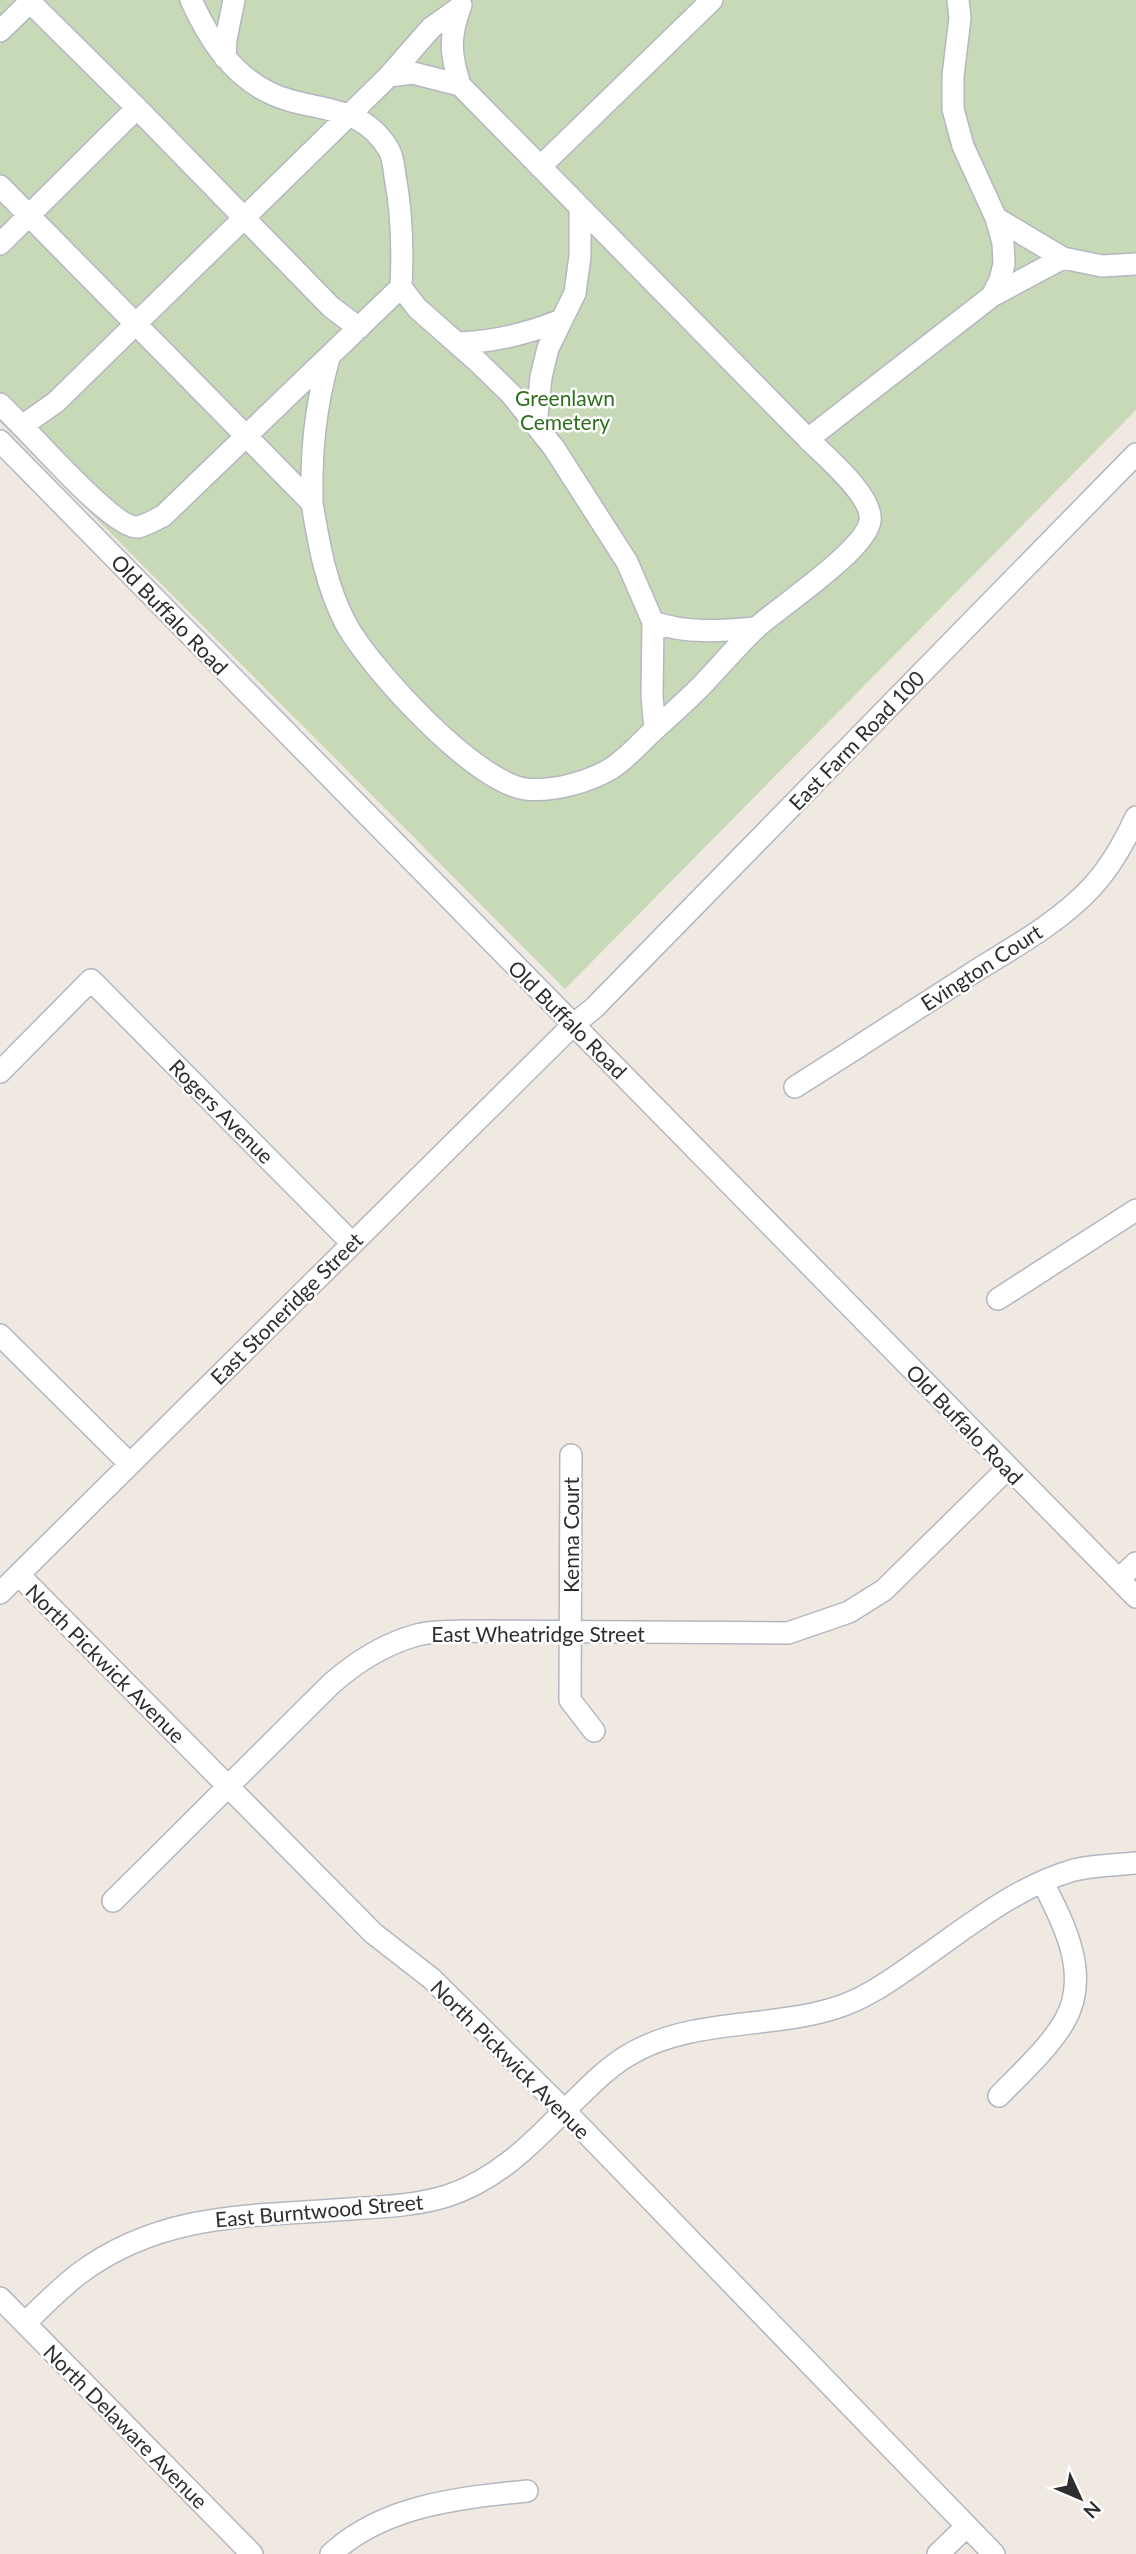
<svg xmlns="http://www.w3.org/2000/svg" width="1136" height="2554" viewBox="0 0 1136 2554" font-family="Lato,sans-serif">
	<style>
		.cemetery { fill: #c8d9b8 }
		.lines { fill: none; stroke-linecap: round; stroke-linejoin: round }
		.minor-casing { stroke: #b4b7c1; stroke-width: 24 }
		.minor { stroke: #fff; stroke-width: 21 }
		.labels { text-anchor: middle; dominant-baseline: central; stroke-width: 5; stroke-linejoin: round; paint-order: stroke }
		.park-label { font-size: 21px; fill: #2c6e1b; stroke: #fff }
		.street-label { font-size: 21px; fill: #2e2e2e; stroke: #fff }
	</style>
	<rect width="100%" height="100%" fill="#efe9e1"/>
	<path class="cemetery" d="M0,0h1136v410l-571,579 -565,-567z"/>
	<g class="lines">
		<g class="minor-casing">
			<path id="minor" d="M0,31l30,-29 107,106 194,199 28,21
				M225,58l1,-19 8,-39
				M389,76l42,-48 28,-20
				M460,85c-10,-32 -11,-48 1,-80
				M540,167l172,-167
				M0,186l312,317c7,42 14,83 34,121 25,45 128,158 180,165 27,3 63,-7 86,-21 14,-9 27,-24 39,-35 18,-17 37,-33 54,-51 17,-18 33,-37 51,-54 23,-21 110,-78 114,-107 4,-24 -45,-65 -62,-82
				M996,218l67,40
				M0,244l137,-136
				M401,287l16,21 59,52 35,34 43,54 73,114 26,60c34,12 68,9 103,6
				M992,296l71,-38 39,8 34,-2
				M458,343c36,-1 68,-9 101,-22
				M0,404l22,22 34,-24 333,-326 24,-3 47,12 348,354 184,-143 8,-16 4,-16 -1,-21 -7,-25 -33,-72 -10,-37v-33l7,-58 -2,-18
				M536,425l5,-48 7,-29 27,-55 5,-37v-47
				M22,426c19,19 92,102 115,101 8,-1 19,-8 26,-11l238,-229c2,-38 1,-74 -6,-111 -1,-8 -2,-19 -6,-26 -29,-50 -78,-36 -121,-58 -38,-19 -60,-55 -77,-92
				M0,441l1136,1156
				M312,503c-1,-52 3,-95 17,-145
				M653,622l-1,74 3,33
				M0,1072l91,-92 261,263
				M795,1087c60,-38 120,-77 179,-115 40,-25 84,-49 117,-84 20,-21 33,-45 45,-71
				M998,1299l138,-89
				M0,1335l129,128
				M571,1455l-1,245 24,31
				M19,1575l354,358 59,46 133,132 429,443
				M1119,1579l17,-16
				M0,1593l574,-569 20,-16 542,-554
				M113,1901l218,-217c25,-22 53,-40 86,-49 14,-4 30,-3 44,-4l327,2 61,-21 35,-22 124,-122
				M999,2096c22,-23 49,-47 65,-74 27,-45 1,-97 -21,-139
				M0,2298l252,256
				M25,2323c18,-17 35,-35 55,-50 78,-58 164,-57 256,-63 37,-3 75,-3 111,-14 49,-16 84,-51 119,-87 20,-19 38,-39 61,-53 62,-38 138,-27 205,-47 35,-10 63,-32 92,-52 47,-33 94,-71 150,-87 20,-5 42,-5 62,-7
				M331,2554c53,-49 128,-56 196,-63
				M938,2554l29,-28"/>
		</g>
		<use href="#minor" class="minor"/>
	</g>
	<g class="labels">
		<g class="park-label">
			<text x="565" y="397">Greenlawn<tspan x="565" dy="24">Cemetery</tspan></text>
		</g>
		<g class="street-label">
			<text transform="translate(170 614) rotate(46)">Old Buffalo Road</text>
			<text transform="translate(856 740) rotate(-46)">East Farm Road 100</text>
			<text transform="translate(981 967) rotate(-33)">Evington Court</text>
			<text transform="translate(568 1019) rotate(45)">Old Buffalo Road</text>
			<text transform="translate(222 1111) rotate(45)">Rogers Avenue</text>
			<text transform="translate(286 1308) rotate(-45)">East Stoneridge Street</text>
			<text transform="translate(965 1424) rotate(46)">Old Buffalo Road</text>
			<text transform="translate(570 1535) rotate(-90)">Kenna Court</text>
			<text x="538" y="1633">East Wheatridge Street</text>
			<text transform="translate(106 1663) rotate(45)">North Pickwick Avenue</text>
			<text transform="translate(511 2059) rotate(45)">North Pickwick Avenue</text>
			<text transform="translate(319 2210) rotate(-5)">East Burntwood Street</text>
			<text transform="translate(126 2426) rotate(45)">North Delaware Avenue</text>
		</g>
	</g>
	<g transform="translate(1080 2498) rotate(134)" stroke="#ffffff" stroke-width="5" paint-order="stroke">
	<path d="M0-5L12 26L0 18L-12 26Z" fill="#2e2e2e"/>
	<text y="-10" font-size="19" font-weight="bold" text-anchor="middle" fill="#2e2e2e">N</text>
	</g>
</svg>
